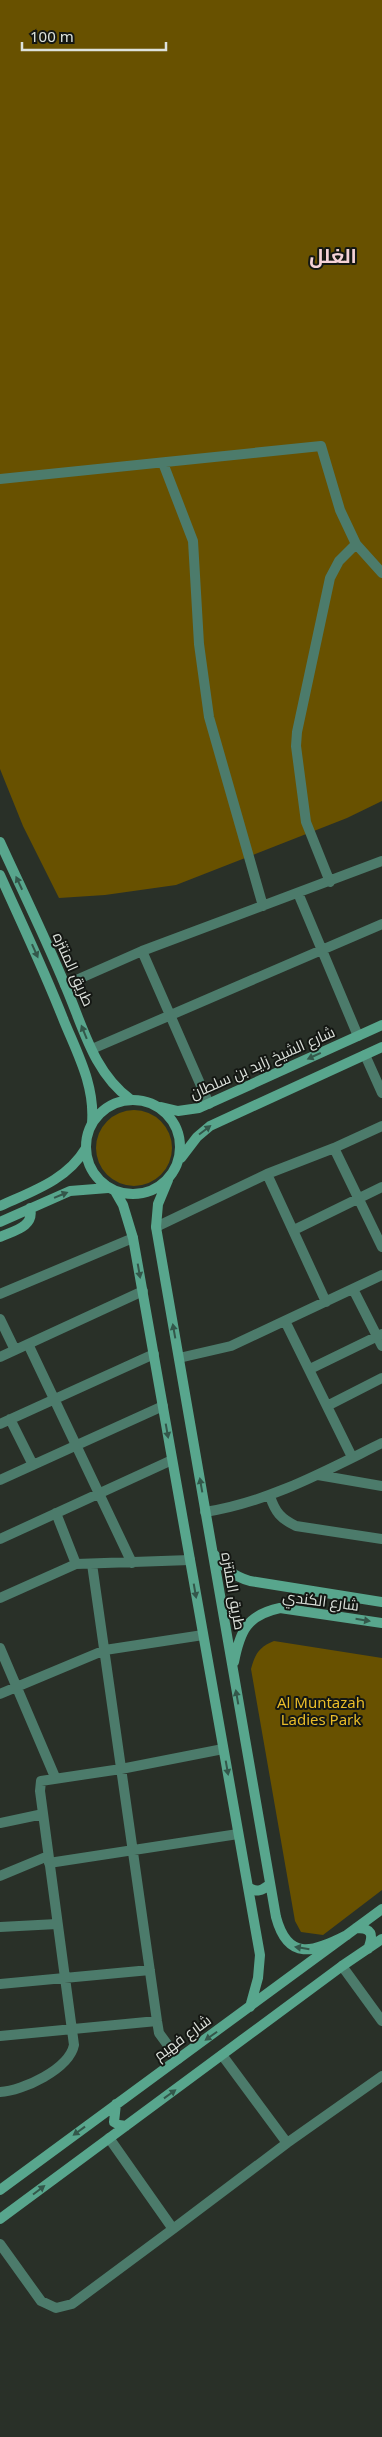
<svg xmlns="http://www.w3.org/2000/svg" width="382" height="2437" viewBox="0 0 382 2437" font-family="'Noto Sans',Cairo,sans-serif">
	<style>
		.green { fill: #685100 }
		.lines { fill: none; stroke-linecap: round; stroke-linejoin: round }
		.street { stroke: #4c7b6b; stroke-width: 10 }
		.secondary { stroke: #58a68d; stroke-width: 10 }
		.oneway { fill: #33574a }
		.labels { text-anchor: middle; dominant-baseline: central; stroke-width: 4; stroke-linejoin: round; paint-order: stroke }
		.street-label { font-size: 15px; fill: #dde2dc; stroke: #141713 }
		.park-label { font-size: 15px; fill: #eabd29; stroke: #141713 }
		.district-label { font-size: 20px; font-weight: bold; fill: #f5d2d6; stroke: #141713 }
	</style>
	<rect width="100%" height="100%" fill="#293028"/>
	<path class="green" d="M0,0h382v801l-35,17 -171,67 -71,10 -46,3 -36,-72 -23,-57z
		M96 1148a38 38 0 1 1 76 0a38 38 0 1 1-76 0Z
		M274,1641l108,17v232l-59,45 -22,-3 -6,-11 -44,-252c4,-15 8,-22 23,-28z"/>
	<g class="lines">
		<path class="street" d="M163,463l30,78 6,103 10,73 54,189
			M0,479l321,-33 19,64 16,34 -17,17 -9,17 -33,154 -1,14 10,76 24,60
			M356,544l26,29
			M298,893l60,143
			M142,951l67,153
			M65,985l77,-34 240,-90
			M92,1049l290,-125
			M365,1055l17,38
			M334,1148l48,99
			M267,1174l59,128
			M156,1227l111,-53 67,-26 48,-22
			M294,1230l88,-43
			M353,1289l29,57
			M0,1294l133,-56
			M0,1319l15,31
			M285,1321l67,136
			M28,1344l104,219
			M0,1357l143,-66
			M179,1358l52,-12 151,-71
			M310,1369l72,-35
			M327,1406l55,-28
			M10,1419l23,46
			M0,1424l154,-70
			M318,1475l64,11
			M0,1480l163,-74
			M270,1496c5,16 11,23 26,30l86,13
			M205,1512c64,-10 120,-41 177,-69
			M56,1513l20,51
			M0,1539l172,-79
			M92,1564l65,457 2,12 19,26
			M0,1598l76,-34 114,-4
			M0,1648l55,129
			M0,1694l105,-44 98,-15
			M0,1823l43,-9
			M49,1863l189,-29
			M0,1876l48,-20
			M0,1927l57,-3
			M342,1966l40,55
			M0,1984l150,-14
			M0,2036l157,-15
			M0,2092c23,-1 69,-23 74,-47l-34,-254 1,-10 80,-12 102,-20
			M287,2143l95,-67
			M173,2229l114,-86 -65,-88
			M0,2244l41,57 15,7 16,-4 101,-75 -64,-91"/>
		<path class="secondary" d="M0,842c22,48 45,95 65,143 18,41 28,87 65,114
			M0,875c22,49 45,97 64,146 14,34 31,65 28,102
			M86 1147a47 47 0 1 1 94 0a47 47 0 1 1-94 0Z
			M161,1107l17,4 21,-3 183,-83
			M181,1158l16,-21 13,-11 172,-79
			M168,1180l-10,24 -2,23 120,690c12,45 38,35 71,18
			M115,1191l8,14 10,33 127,717 -2,23 -8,29
			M0,1206c33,-15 67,-26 86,-58
			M0,1222l70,-31 38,-3
			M0,1237c13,-6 35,-10 30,-29
			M213,1553c11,14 19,23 37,28l132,21
			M234,1662c6,-31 13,-47 46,-54l102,15
			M248,1887c8,6 14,4 22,-3
			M356,1928c16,0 18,6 12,21
			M116,2104l-2,18 5,3 7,1
			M0,2190l382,-281
			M0,2219l342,-253 40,-27"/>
	</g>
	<defs><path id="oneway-solid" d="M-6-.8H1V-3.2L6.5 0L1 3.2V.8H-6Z" transform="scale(1.25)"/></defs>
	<g class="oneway">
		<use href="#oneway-solid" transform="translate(19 883) rotate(-115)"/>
		<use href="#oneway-solid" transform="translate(35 951) rotate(66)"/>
		<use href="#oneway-solid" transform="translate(84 1032) rotate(-112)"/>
		<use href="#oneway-solid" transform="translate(314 1056) rotate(155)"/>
		<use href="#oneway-solid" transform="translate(205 1130) rotate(-37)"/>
		<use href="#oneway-solid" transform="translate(61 1195) rotate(-22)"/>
		<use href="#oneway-solid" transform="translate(139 1271) rotate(80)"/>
		<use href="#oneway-solid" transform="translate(174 1331) rotate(-100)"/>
		<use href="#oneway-solid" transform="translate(167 1431) rotate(80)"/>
		<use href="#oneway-solid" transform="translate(201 1485) rotate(-100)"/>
		<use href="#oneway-solid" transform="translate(195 1591) rotate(80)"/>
		<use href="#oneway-solid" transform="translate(363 1620) rotate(9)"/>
		<use href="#oneway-solid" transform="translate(237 1697) rotate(-100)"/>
		<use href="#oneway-solid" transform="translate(227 1768) rotate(80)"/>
		<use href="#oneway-solid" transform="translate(302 1948) rotate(-171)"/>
		<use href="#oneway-solid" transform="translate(211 2036) rotate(145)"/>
		<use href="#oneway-solid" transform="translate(170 2094) rotate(-36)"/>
		<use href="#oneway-solid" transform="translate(79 2131) rotate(144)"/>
		<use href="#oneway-solid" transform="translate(39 2190) rotate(-37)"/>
	</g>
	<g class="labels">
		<g class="street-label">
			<text transform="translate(74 969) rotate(66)">طريق المنتزه</text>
			<text transform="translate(262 1062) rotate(-24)">شارع الشيخ زايد بن سلطان</text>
			<text transform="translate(234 1591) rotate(80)">طريق المنتزه</text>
			<text transform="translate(321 1600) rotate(7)">شارع الكندي</text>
			<text transform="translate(182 2037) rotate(-36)">شارع فهيم</text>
		</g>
		<g class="park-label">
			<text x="321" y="1702">Al Muntazah<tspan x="321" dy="17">Ladies Park</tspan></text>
		</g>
		<g class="district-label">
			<text x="333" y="255">الغلل</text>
		</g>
	</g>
	<path d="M22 42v8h144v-8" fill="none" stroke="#dde2dc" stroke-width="2.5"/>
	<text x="30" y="42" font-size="15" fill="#dde2dc" stroke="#141713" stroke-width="4" paint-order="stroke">100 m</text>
</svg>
